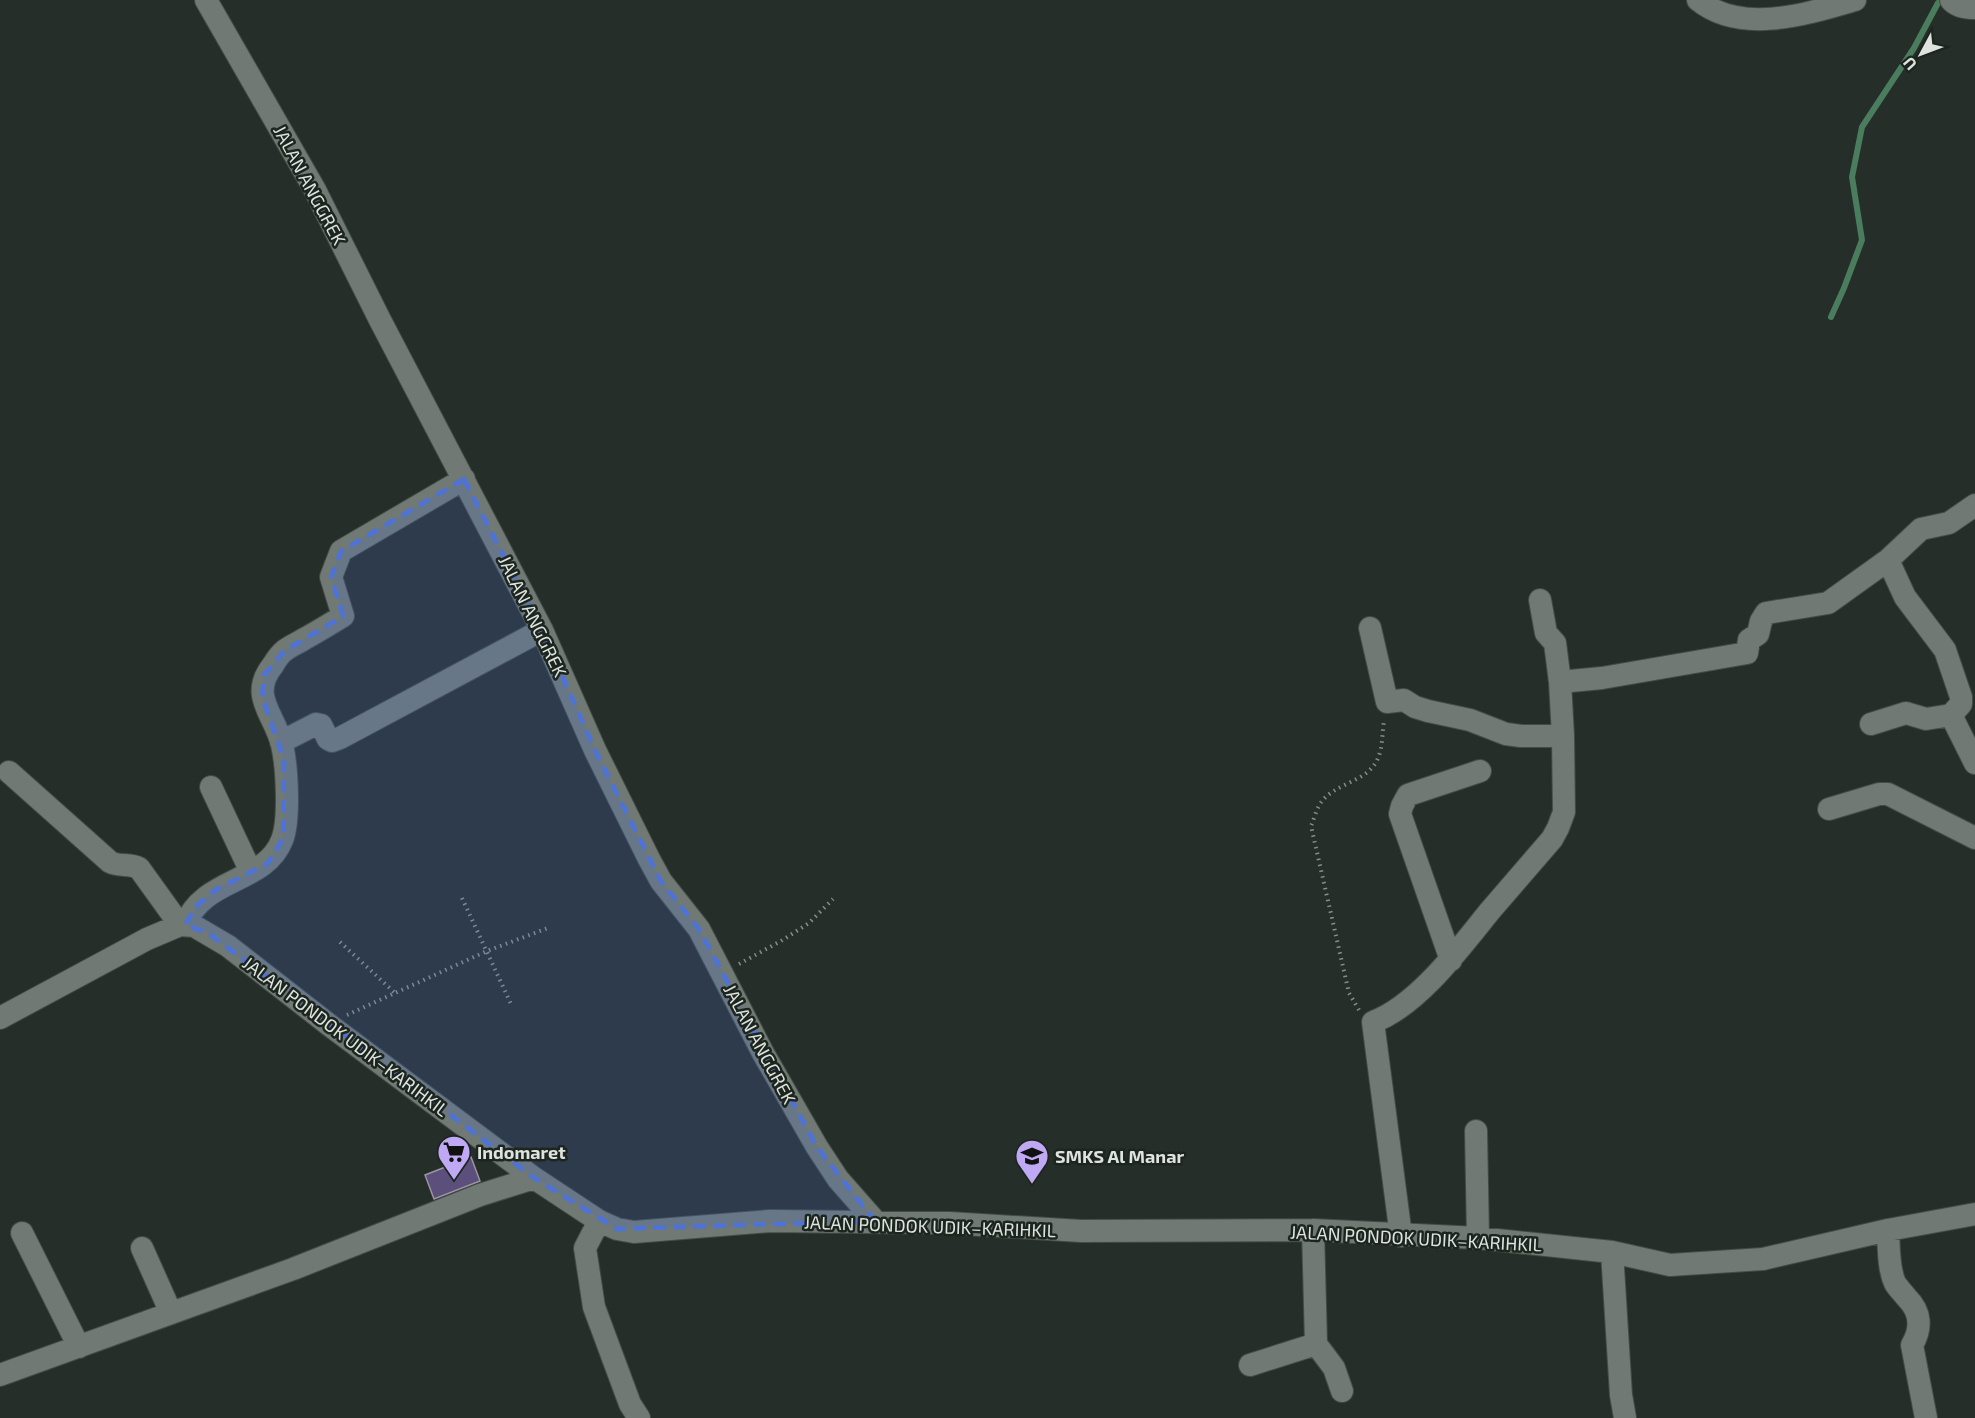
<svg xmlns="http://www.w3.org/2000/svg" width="1975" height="1418" viewBox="0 0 1975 1418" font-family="'Exo 2',sans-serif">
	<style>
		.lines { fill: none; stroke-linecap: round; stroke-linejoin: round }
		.stream { stroke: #4a7c5e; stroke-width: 6 }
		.building { fill: #5d4f7c; stroke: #9896a0; stroke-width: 1.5 }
		.minor-casing { stroke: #454c47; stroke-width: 24 }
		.path { stroke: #878e89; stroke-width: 4; stroke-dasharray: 1.5 4.5; stroke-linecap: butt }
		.minor { stroke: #707973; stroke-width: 22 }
		.marked { fill: #4d73da; fill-opacity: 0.2; stroke: #4d73da; stroke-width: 4.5; stroke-dasharray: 12 8; stroke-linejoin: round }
		.labels { text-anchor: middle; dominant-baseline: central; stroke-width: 5; stroke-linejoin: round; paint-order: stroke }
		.street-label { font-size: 18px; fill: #dee3df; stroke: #1d251f }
		.poi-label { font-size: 18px; font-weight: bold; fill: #dee3df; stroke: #1d251f; text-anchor: start }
	</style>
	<rect width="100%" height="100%" fill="#262e29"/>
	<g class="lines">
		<path class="stream" d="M1831,317l13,-29 18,-48 -10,-63 10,-50 52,-79 24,-45 6,-3"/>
	</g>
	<path class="building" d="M471,1157l9,24 -46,18 -9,-24z"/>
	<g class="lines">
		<g class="minor-casing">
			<path id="minor" d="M206,0l109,190 65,130 162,310 53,120 54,109 12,22 38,48 64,124 54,94 21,32 37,42
				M1698,0c43,35 109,14 157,0
				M1951,0c6,7 15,8 24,8
				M1888,560l33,-31 28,-6 26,-18
				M1370,628l17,74 17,-2 11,7 13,4 42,9 36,14 15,2h42
				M1560,682l42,-4 145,-25 2,-13 9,-6 3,-13 5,-8 62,-10 60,-43 17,37 40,53 16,47v7l-10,11 24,48
				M1871,724l35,-11 20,6 25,-4
				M281,742l35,-18 5,1 7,14 4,2 8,-3 202,-108
				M9,772l101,90c9,5 19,1 29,6l41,57
				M211,787l40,85
				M1829,809l50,-15h9l87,44
				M185,925c18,-48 80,-41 97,-85 8,-20 5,-74 0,-95 -7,-31 -34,-49 -9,-80 3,-5 7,-11 11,-14 6,-5 14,-8 20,-12 13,-7 26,-15 39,-23l-12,-39 10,-26 123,-72
				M1451,960l-51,-146 2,-8 6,-11 72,-24
				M0,1018l147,-79 33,-14 14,1 34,20 100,78 206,154 65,43 18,8 17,3 136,-11 179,2 132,8 232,-1 165,8 134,14 58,13 93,-6 125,-29 87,-16
				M1476,1131l2,107
				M599,1221l-14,27 9,59 36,97 9,14
				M1313,1230l3,114 18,24 8,23
				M1888,1230c1,16 0,38 7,53 3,5 8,10 12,15 14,14 15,30 5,47l14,73
				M22,1233l57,114
				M1401,1236l-28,-214c44,-16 87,-74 116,-110 21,-24 42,-49 63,-73l6,-11 6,-16 -1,-76 -3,-54 -5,-39 -9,-10 -6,-33
				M142,1248l29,65
				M1612,1252l9,143 4,23
				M1250,1365l66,-21
				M0,1375l293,-106 187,-74 54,-17"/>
		</g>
		<path class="path" d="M462,898l49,106
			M340,942l54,50
			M739,964l42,-23 28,-18 24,-24
			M1359,1010l-10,-17 -38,-167c3,-7 5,-16 9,-22 14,-22 48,-21 58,-46 5,-11 4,-26 6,-37
			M347,1015l140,-64 61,-23"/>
		<use href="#minor" class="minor"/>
	</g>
	<path class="marked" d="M464,479l78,151 53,120 66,131 38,48 118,218 58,74 -258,8 -83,-51 -326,-245 -23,-8 11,-19 19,-16 53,-27 15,-25 1,-78 -22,-63 2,-22 20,-24 59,-35 -12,-39 10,-26z"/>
	<defs>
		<g id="supermarket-pin" transform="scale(1.725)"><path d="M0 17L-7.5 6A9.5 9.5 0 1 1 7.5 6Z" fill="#bfa9f4" stroke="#1d251f"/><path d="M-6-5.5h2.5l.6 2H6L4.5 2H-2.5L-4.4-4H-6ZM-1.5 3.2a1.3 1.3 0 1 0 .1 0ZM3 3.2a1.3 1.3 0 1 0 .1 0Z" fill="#111"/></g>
		<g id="school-pin" transform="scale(1.725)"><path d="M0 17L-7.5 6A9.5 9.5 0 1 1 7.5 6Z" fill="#bfa9f4" stroke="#1d251f"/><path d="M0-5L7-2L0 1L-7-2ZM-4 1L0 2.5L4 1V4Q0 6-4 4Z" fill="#111"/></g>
	</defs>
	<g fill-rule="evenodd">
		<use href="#supermarket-pin" x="454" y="1152"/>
		<use href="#school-pin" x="1032" y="1156"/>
	</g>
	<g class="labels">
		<g class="street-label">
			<text transform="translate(310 185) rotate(62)">JALAN ANGGREK</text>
			<text transform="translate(533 616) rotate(64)">JALAN ANGGREK</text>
			<text transform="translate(346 1036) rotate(37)">JALAN PONDOK UDIK–KARIHKIL</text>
			<text transform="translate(760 1044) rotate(62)">JALAN ANGGREK</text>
			<text transform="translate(930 1226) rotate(2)">JALAN PONDOK UDIK–KARIHKIL</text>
			<text transform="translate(1416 1238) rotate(3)">JALAN PONDOK UDIK–KARIHKIL</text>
		</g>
		<g class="poi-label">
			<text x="477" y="1152">Indomaret</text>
			<text x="1055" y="1156">SMKS Al Manar</text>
		</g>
	</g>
	<g transform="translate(1921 54) rotate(229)" stroke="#1d251f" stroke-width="4.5" paint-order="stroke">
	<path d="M0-4.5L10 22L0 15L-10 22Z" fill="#dee3df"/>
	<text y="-9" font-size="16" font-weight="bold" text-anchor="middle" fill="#dee3df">U</text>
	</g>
</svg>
